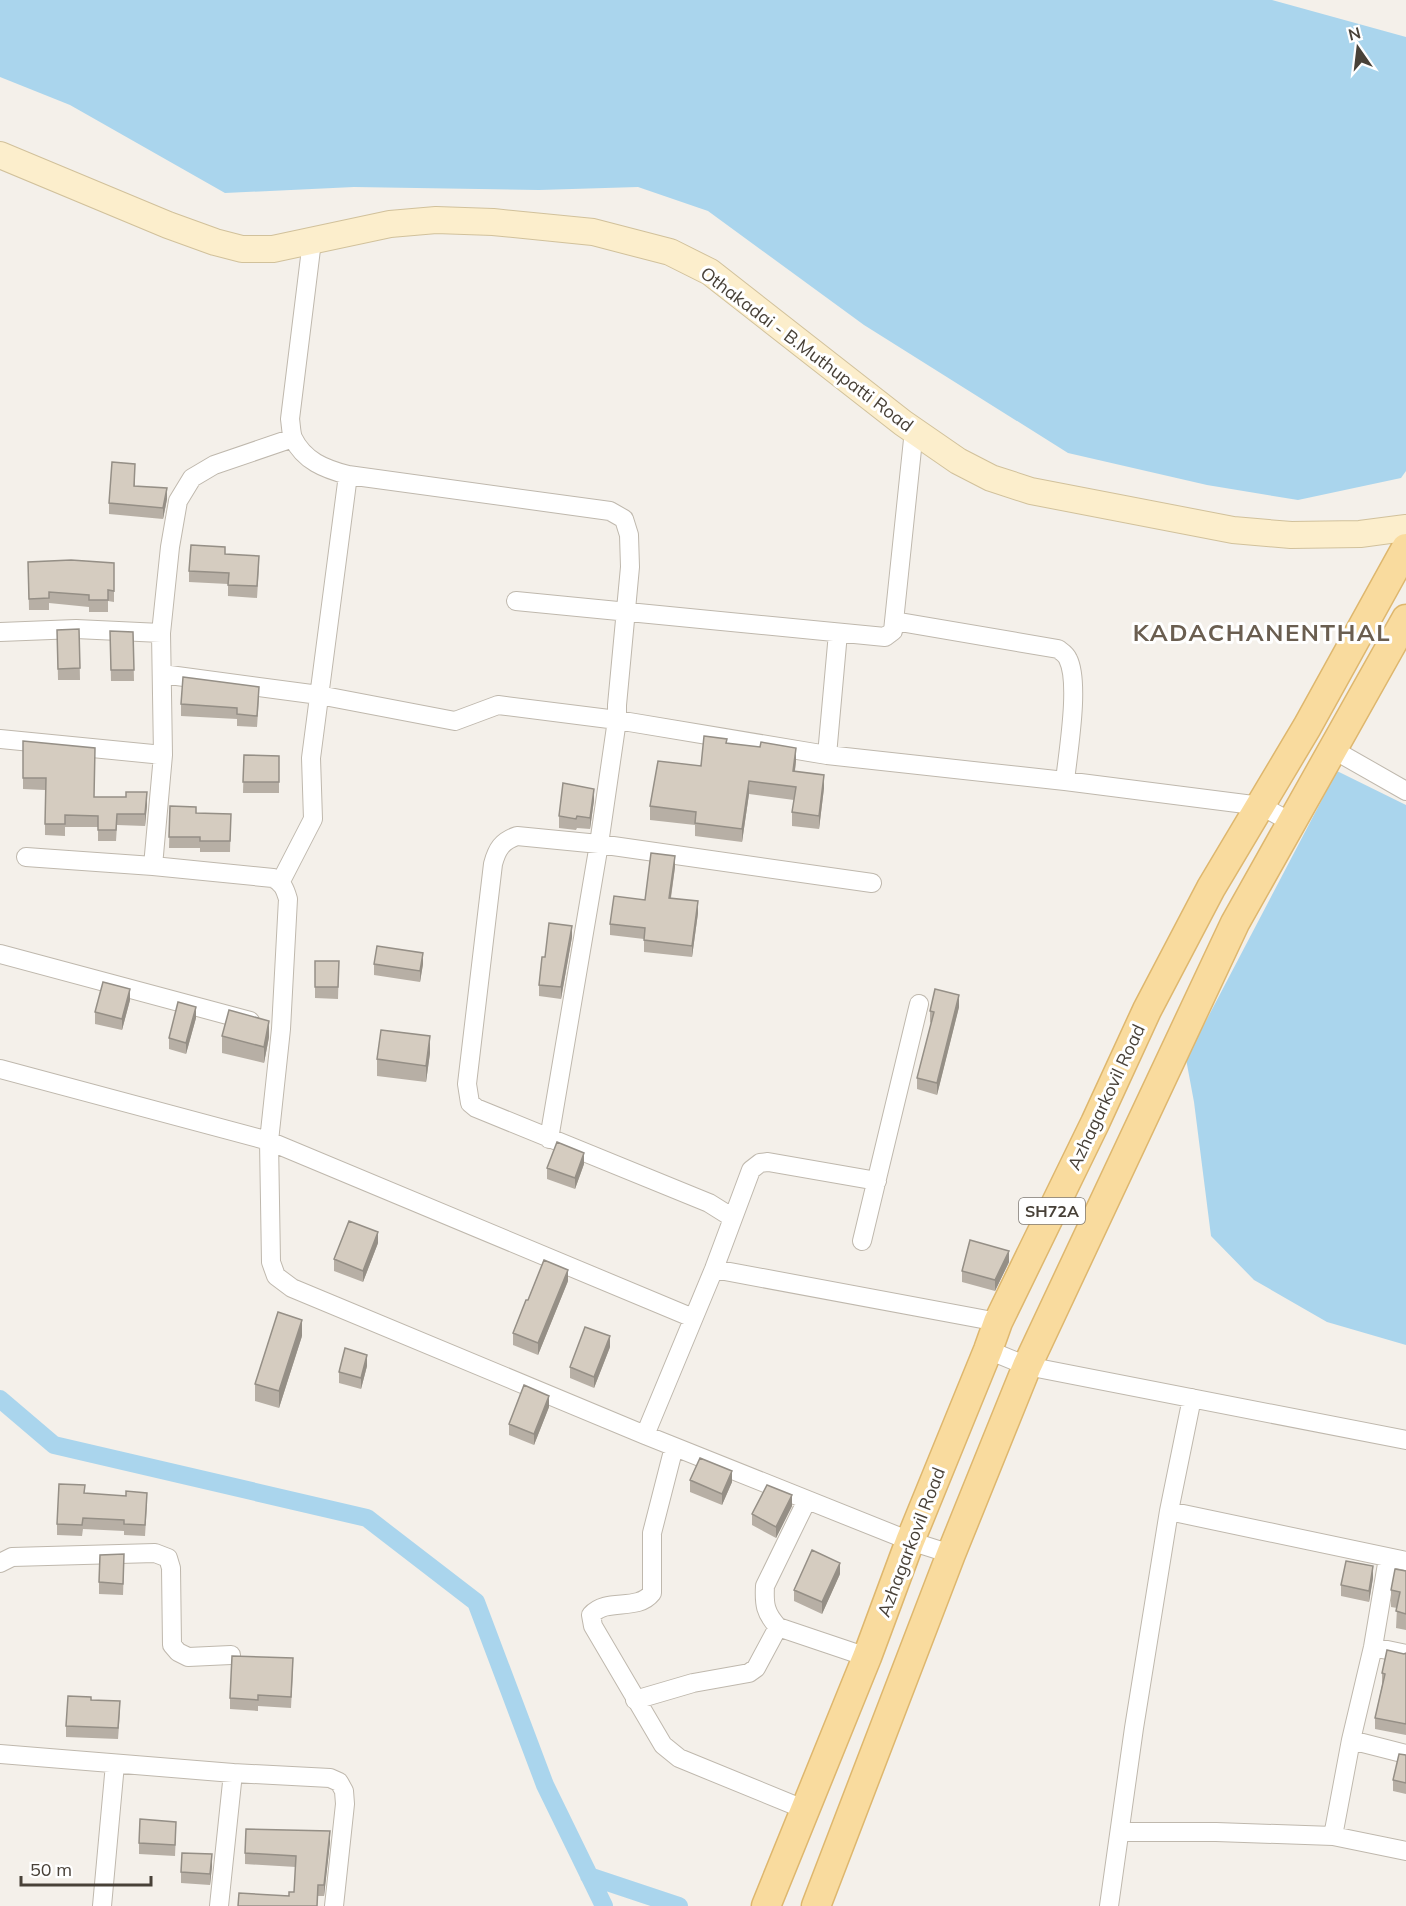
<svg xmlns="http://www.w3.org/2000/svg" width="1406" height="1906" viewBox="0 0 1406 1906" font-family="Mulish,sans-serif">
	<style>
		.water { fill: #aad5ed }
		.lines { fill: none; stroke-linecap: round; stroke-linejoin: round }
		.canal { stroke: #aad5ed; stroke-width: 18 }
		.minor-casing { stroke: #bfb8ad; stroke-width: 20 }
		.secondary-casing { stroke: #d1c19b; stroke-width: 28 }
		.primary-casing { stroke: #deb76e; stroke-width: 31 }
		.minor { stroke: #fff; stroke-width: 18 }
		.secondary { stroke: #fceecc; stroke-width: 26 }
		.primary { stroke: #f9db9e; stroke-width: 28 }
		.wall { fill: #b7afa5 }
		.shaded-wall { fill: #958f86 }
		.building { fill: #d5ccc0; stroke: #958f86; stroke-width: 1.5 }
		.labels { text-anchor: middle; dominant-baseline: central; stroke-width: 6; stroke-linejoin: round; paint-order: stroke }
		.shield { fill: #fff; stroke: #7f7a74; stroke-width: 1.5 }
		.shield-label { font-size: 16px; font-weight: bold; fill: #484138 }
		.street-label { font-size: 18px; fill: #484138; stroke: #fff }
		.district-label { font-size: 24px; font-weight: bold; letter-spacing: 1.5px; fill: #6a5e50; stroke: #fff }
	</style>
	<rect width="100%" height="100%" fill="#f4f0ea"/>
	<path class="water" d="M0,0h1272l134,37v434l-5,7 -103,22 -91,-15 -139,-32 -204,-128 -156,-114 -70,-24 -99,3 -185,-3 -129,6 -155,-88 -70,-28z
		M1337,771l69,34v540l-79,-23 -73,-42 -43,-44 -17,-134 -8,-43z"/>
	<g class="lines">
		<path class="canal" d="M0,1399l54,46 313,73 109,84 69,183 59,121
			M589,1876l90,30"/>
		<g class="minor-casing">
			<path id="minor" d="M312,241l-22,178c1,6 1,14 3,19 11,23 32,31 55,37l262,36 14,8 5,16 1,32 -13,138v15l-18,124 -50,295
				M516,601l369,36 8,-6 21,-201
				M894,621l164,28c4,3 8,5 10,10 12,24 0,93 -3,122
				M0,632l76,-3 85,4
				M162,674l157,21 136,26 43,-16 119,15 210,35 238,26 196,25 30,16
				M0,739l163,16
				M1334,750l72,41
				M827,755l11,-122
				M26,857l127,9 120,12c10,5 12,11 15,21l-7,130 -12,112 2,121 5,14 16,12 353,147 265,106 41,13
				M153,866l10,-111 -2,-122 9,-86 8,-46 14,-23 22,-13 79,-27
				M281,881l32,-62 -2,-61 37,-283
				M0,954l250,67
				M0,1069l269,72 424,177
				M733,1218l-24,-15 -233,-95 -6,-5 -3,-19 26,-220c4,-15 9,-23 24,-28l82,8 273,39
				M862,1241l57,-237
				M714,1269l284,53
				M988,1350l39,16 379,74
				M645,1435l69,-166 37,-99 9,-7 8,-1 109,19
				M674,1447l-22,86v60c-15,19 -45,4 -61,22l2,11 70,119 16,13 127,52
				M807,1500l-42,86c-1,18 0,27 13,41l89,30
				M1169,1511l237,50
				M1388,1558l-15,89 -22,93 -18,96 73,15
				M0,1563l12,-6 143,-4 13,5 3,10 1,77 6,7 10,5 43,-2
				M1373,1647l33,7
				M635,1700l58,-17 56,-10 7,-5 22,-41
				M1351,1740l55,14
				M0,1754l233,19 97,5 9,4 5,9 1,13 -11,102
				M1120,1832h96l117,4
				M102,1906l13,-142
				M219,1906l14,-133
				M1109,1906l25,-178 35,-217 23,-113"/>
		</g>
		<g class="secondary-casing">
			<path id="secondary" d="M0,155l168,70 47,17 27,7h31l117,-25 46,-4 57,2 100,10 77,20 40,20 193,151 55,38 33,17 40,13 202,39 58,5 69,-1 46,-6"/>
		</g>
		<g class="primary-casing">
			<path id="primary" d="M766,1906l101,-249 43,-116 78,-191 10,-28 97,-199 52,-113 64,-122 96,-161 99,-179
				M816,1906l135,-352 76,-188 208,-443 171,-304"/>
		</g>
		<use href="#minor" class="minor"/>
		<use href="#secondary" class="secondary"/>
		<use href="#primary" class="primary"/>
	</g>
	<path class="wall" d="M135,475v11l32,13 -4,20 -54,-5v-11z
		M225,554l34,13 -2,31 -29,-2v-12l-39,-2v-11z
		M28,562l86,1v39l-6,-1v11h-19v-5l-40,-4v7h-20z
		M79,629l1,51h-22l-1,-50z
		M110,631l23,1 1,49h-23z
		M259,698l-2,29 -20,-1v-7l-56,-3v-12z
		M23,741l71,56 53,7 -2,22 -28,-1 -1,16h-18v-14h-33v9l-20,-1v-45l-22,-1z
		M727,743l69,18 -1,10 29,17 -5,41 -27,-3v-14l2,-12 -45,-6 -7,48 -47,-6v-11l-45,-5v-14z
		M244,755l35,1v37h-36z
		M594,800l-4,29 -13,-1 -1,2 -17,-2v-12z
		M170,806l26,7 35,1 -1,38h-30v-4h-31z
		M675,867l-4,31 27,15 -6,44 -48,-5v-13l-34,-4v-11l35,-24z
		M572,937l-11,62 -22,-3v-11l6,-28z
		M315,961h24l-1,38 -23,-1z
		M374,964h49l-3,18 -46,-7z
		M130,1000l-8,30 -27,-6v-12z
		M959,1007l-22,88 -20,-6v-11l14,-55 -1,-1v-11z
		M196,1018l-10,36 -17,-5v-11z
		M222,1036l47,1 -5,26 -42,-10z
		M430,1053l-4,29 -49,-6v-17z
		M584,1164l-9,25 -28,-10v-11z
		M378,1243l-15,39 -29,-11v-12z
		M1009,1262l-14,29 -33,-9v-11z
		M568,1281l-30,74 -25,-10v-12l15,-33z
		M302,1336l-23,72 -24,-7v-17z
		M610,1347l-16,41 -24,-10v-11z
		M367,1366l-6,23 -22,-6v-11z
		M549,1407l-15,38 -25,-10v-11z
		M690,1480l42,2 -10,23 -32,-13z
		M85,1494l62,10 -2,32 -21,-1v-4l-41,-2 -1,7 -25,-1v-11z
		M792,1506l-16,32 -24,-13v-11z
		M124,1565l-1,30 -24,-1v-12z
		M1406,1571v59l-10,-2 1,-20 -6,-1v-17z
		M840,1574l-18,40 -28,-13v-11z
		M1373,1578l-4,24 -28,-6v-11z
		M1406,1653v82l-31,-6v-11l7,-33v-12z
		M293,1669l-2,39 -33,-2v5l-28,-2v-11z
		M91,1700l29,12 -2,27 -52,-2v-11z
		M1406,1755v39l-13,-3v-11z
		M176,1833l-1,23 -36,-2v-11z
		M330,1842l-6,54h-35l5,-4 2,-25 -51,-3v-11z
		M212,1866l-2,19 -29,-2v-11z"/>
	<path class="shaded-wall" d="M167,488v11l-4,20v-11z
		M796,748v13l-3,23v-13z
		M824,775v13l-5,41v-13z
		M749,781v13l-7,48v-13z
		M594,789v11l-4,29v-11z
		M147,792v12l-2,22v-12z
		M675,856v11l-6,42v-11z
		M698,901v12l-6,44v-11z
		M572,926v11l-11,62v-12z
		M423,953v11l-3,18v-11z
		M130,989v11l-8,30v-11z
		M959,995v12l-22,88v-12z
		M196,1007v11l-10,36v-11z
		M269,1021v16l-5,26v-16z
		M430,1036v17l-4,29v-16z
		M584,1153v11l-9,25v-11z
		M378,1232v11l-15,39v-11z
		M1009,1251v11l-14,29v-11z
		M568,1270v11l-30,74v-12z
		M302,1320v16l-23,72v-17z
		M610,1336v11l-16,41v-11z
		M367,1355v11l-6,23v-11z
		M549,1396v11l-15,38v-11z
		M732,1471v11l-10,23v-11z
		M792,1495v11l-16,32v-11z
		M840,1563v11l-18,40v-12z
		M1373,1566v12l-4,24v-11z
		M330,1831v11l-6,54v-11z
		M212,1854v12l-2,19v-11z"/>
	<path class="building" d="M112,462l23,2 -1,22 33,2 -4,20 -54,-5z
		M191,545l34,2v7l34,2 -2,30 -29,-1 1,-12 -40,-2z
		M71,560l43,3v28l-6,-1v10h-19v-5l-40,-3v6l-20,1 -1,-37z
		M79,629l1,39 -22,1 -1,-39z
		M110,631l23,1 1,38h-23z
		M183,677l76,10 -2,29 -20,-2v-6l-56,-4z
		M704,736l23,3 -1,4 34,4 1,-5 35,6 -3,23 31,4 -5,41 -27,-4 4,-25 -47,-6 -7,48 -47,-6 1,-11 -46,-6 8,-45 43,5z
		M23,741l72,7 -1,49h32v-5h21l-2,22h-28l-1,16h-18v-14l-33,-1v9h-20l1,-46h-23z
		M244,755l35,1v26h-36z
		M563,783l31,6 -4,29 -13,-2 -1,3 -17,-3z
		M170,806l26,1v6l35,1 -1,27h-30v-4h-31z
		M651,853l24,3 -6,42 29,3 -6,45 -48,-6 1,-12 -35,-4 4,-28 31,4z
		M549,923l23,3 -11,61 -22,-2 3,-28h3z
		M377,946l46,7 -3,18 -46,-7z
		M315,961h24l-1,26h-23z
		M103,982l27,7 -8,30 -27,-7z
		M935,989l24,6 -22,88 -20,-5 17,-66 -4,-1z
		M178,1002l18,5 -10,36 -17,-5z
		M229,1010l40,11 -5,26 -42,-11z
		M381,1030l49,6 -4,30 -49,-7z
		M557,1142l27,11 -9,25 -28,-10z
		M349,1221l29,11 -15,39 -29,-12z
		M970,1240l39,11 -14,29 -33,-9z
		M544,1260l24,10 -30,73 -25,-10 13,-33h2z
		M278,1312l24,8 -23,71 -24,-7z
		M585,1327l25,9 -16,41 -24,-10z
		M345,1348l22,7 -6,23 -22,-6z
		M524,1385l25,11 -15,38 -25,-10z
		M700,1458l32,13 -10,23 -32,-14z
		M59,1484l26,1 -1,8 42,3v-5l21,2 -2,32 -21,-1v-4l-41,-2 -1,7 -25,-1z
		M767,1485l25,10 -16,32 -24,-13z
		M812,1550l28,13 -18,39 -28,-12z
		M124,1554l-1,30 -24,-2 1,-27z
		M1346,1561l27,5 -4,25 -28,-6z
		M1395,1569l11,2v43l-10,-3 4,-19 -9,-2z
		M1387,1650l17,4 2,-1v71l-31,-6 10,-44 -3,-1z
		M232,1656l61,2 -2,39 -33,-2v5l-28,-2z
		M68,1696l23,1v3l29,1 -2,27 -52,-2z
		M1399,1754l7,1v28l-13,-3z
		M140,1819l36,3 -1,23 -36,-2z
		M246,1829l84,2 -6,54h-6l-1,21h-79l1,-13 50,3v-4h5l2,-36 -51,-3z
		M182,1853l30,1 -2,20 -29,-2z"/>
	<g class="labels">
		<rect class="shield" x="1019" y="1198" width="66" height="26" rx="4.5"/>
		<g class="shield-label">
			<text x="1052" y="1211">SH72A</text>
		</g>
		<g class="street-label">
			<text transform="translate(807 349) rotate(37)">Othakadai - B.Muthupatti Road</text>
			<text transform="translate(1106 1097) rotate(-65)">Azhagarkovil Road</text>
			<text transform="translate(911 1542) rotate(-69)">Azhagarkovil Road</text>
		</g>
		<g class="district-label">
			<text x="1262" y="632">KADACHANENTHAL</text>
		</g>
	</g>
	<g transform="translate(1358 48) rotate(346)" stroke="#ffffff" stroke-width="4.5" paint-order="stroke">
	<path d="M0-4.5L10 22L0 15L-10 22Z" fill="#484138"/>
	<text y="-9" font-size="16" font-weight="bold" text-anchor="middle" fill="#484138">N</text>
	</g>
	<path d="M21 1876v9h130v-9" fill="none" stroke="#484138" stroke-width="3"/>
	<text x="30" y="1876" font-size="18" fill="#484138" stroke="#ffffff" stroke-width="4.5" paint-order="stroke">50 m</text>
</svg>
